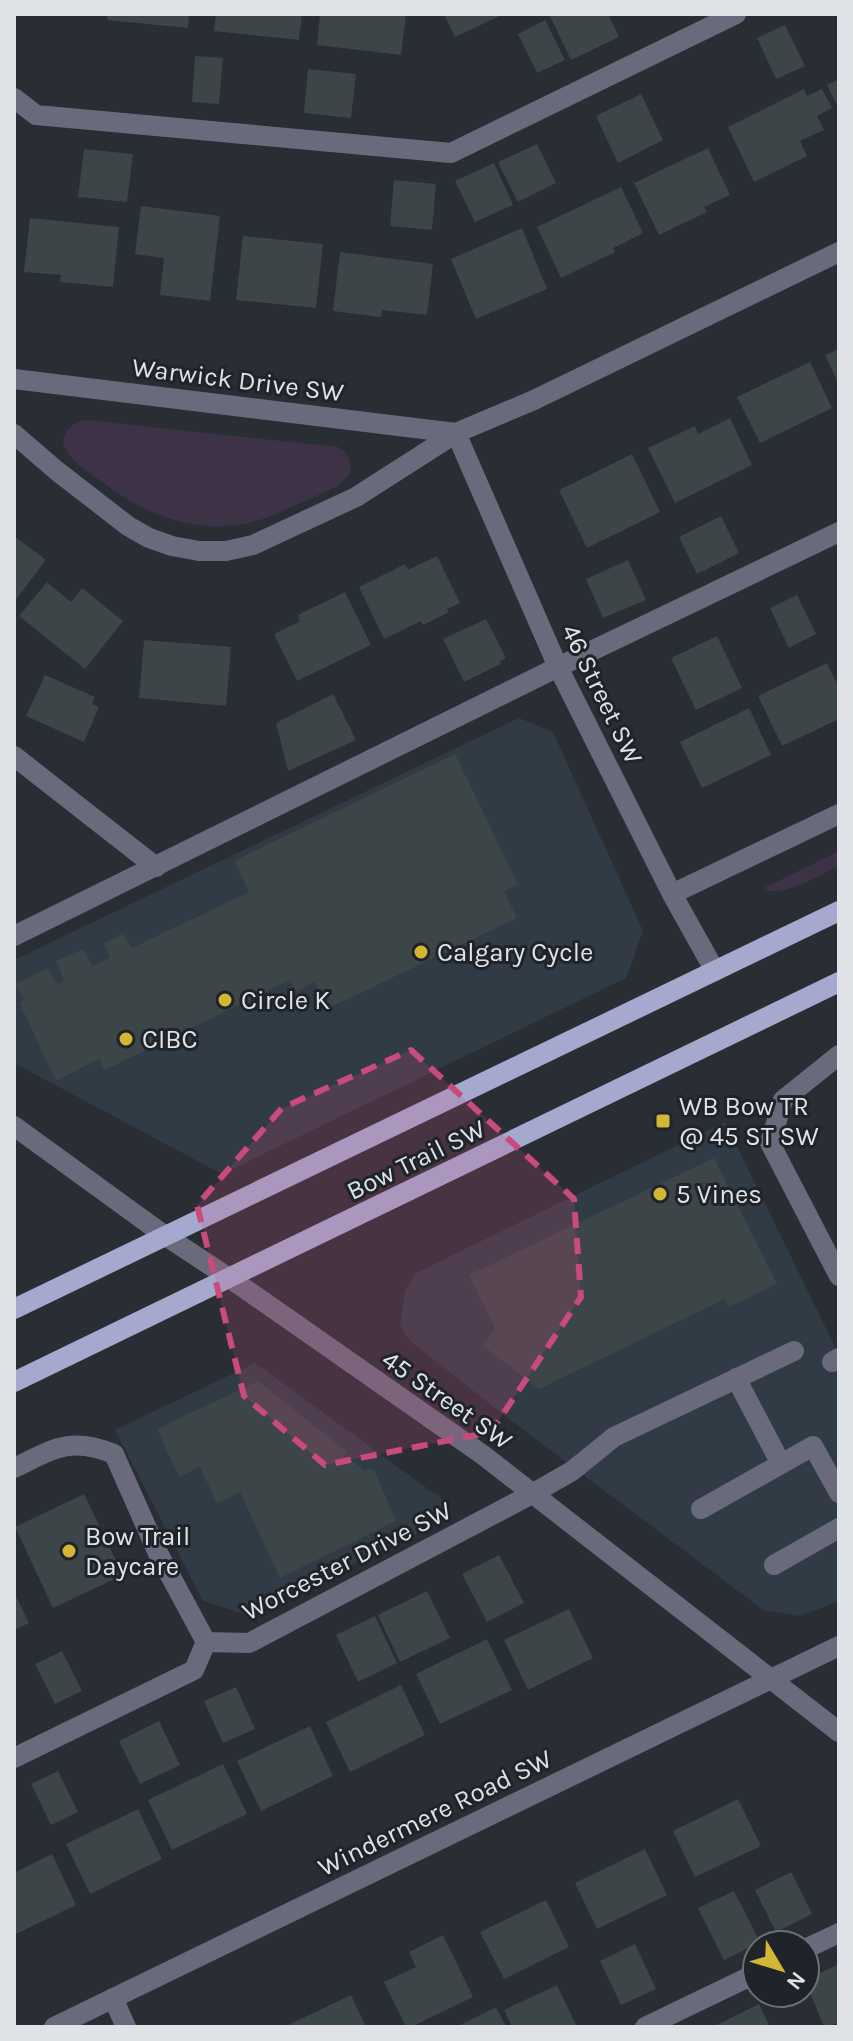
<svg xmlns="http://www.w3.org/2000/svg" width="853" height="2041" viewBox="0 0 853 2041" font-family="Karla,sans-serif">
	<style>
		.built { fill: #313b45 }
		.green { fill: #3e3246 }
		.building { fill: #3c4548 }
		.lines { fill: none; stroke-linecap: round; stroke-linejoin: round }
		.minor { stroke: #696b7d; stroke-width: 20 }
		.major { stroke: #a4a9cd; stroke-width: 20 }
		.marked { fill: #c94a7e; fill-opacity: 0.2; stroke: #c94a7e; stroke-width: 6; stroke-dasharray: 16 10; stroke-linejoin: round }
		.poi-dot { fill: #d4b635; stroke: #1f242a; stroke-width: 3 }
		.labels { text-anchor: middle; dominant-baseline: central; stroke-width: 6; stroke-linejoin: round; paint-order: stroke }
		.street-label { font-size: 26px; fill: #dfe2e6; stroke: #1f242a }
		.poi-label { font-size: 26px; fill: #dfe2e6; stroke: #1f242a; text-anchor: start }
	</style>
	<rect width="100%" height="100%" fill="#282e34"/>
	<path class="built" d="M519,718l34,14 90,199 -17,47 -404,196 -208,-111v-103z
		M725,1122l114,233v246l-39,15 -37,-6 -245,-184 -108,-85 -10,-16 5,-34 11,-18z
		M255,1363l195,142 -23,23 -179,87 -45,-14 -88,-171z"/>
	<path class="green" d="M86,420l252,27c10,6 13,12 13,23 -8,18 -27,22 -44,30 -17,7 -34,17 -51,21 -56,16 -112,-6 -155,-40 -15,-11 -33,-20 -38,-39 3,-13 9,-20 23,-22z
		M839,851v15c-23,11 -48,28 -74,25l-1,-3z"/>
	<path class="building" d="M108,14h81l-1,14 -81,-8z
		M216,14h86l-3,26 -85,-9z
		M320,14h86l-5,41 -84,-10z
		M444,14h60l-49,23z
		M549,14h59l11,23 -48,23z
		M545,20l20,40 -28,13 -19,-39z
		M785,25l20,41 -29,13 -19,-41z
		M195,56l28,2 -4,46 -27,-2z
		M308,69l48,5 -5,44 -47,-5z
		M839,79v30l-12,-24z
		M804,89l3,7 15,-7 10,19 -15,8 7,14 -24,11 7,15 -53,26 -26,-55z
		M641,94l22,46 -45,23 -22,-47z
		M537,144l19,39 -38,19 -20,-40z
		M708,148l22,47 -26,12 3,5 -48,23 -25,-52z
		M84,149l49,5 -6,48 -49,-5z
		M494,163l19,42 -38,17 -20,-41z
		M394,180l42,4 -4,46 -42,-4z
		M621,187l22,46 -30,15 2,4 -54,26 -24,-51z
		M141,206l79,10 -10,85 -50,-6 4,-37 -29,-4z
		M30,218l89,9 -6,60 -53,-5 1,-7 -37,-3z
		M522,228l25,61 -71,30 -25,-60z
		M243,236l80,8 -7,64 -80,-8z
		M340,252l93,12 -6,51 -45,-5 -1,7 -48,-6z
		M839,349v36l-14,-30z
		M810,362l22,46 -72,35 -23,-46z
		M730,418l22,47 -77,38 -27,-55 47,-22 3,8z
		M632,454l28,58 -73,36 -28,-58z
		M721,516l18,37 -42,21 -18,-37z
		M14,536l32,24 -32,42z
		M437,556l23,47 -13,6 2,3 -26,13 -2,-4 -37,18 -25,-52 46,-23 3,6z
		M628,560l18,40 -43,18 -17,-39z
		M47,582l24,20 11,-14 41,33 -38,48 -66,-53z
		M345,592l26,53 -74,36 -23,-47 26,-13 -2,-6z
		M797,595l19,39 -27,14 -19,-40z
		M486,619l20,39 -6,3 1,3 -37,18 -21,-43z
		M717,636l25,52 -46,22 -25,-52z
		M144,640l87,7 -5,59 -87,-8z
		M827,663l12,25v31l-57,27 -24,-50z
		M45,675l50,22 -3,7 7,3 -15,35 -58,-26z
		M333,694l23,46 -68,31 -12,-48z
		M749,708l22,47 -69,33 -22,-46z
		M455,754l63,130 -14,7 13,27 -190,91 -13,-27 -17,10 -7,-12 -185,90 -6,-11 -43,22 -37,-79 5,-2 -9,-16 33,-16 9,16 7,-4 -8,-19 27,-12 10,17 17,-8 -6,-15 19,-9 9,14 117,-56 -15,-31z
		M714,1158l63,126 -48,23 -4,-8 -186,90 -57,-44 13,-16 -26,-54z
		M258,1381l89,71 -3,3 21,16 4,-3 6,4 21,49 -116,57 -40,-86 -23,11 -17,-36 -21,10 -22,-48z
		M84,1494l39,81 -70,33 -38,-81z
		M499,1555l25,48 -37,19 -25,-48z
		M427,1591l23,47 -50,24 -22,-47z
		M14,1592l15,31 -15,7z
		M569,1609l24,49 -65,32 -24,-50z
		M375,1616l22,47 -39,19 -22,-47z
		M487,1639l25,51 -72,34 -24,-50z
		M62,1651l20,40 -27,13 -20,-40z
		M401,1685l24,50 -75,37 -24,-50z
		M236,1687l19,42 -32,14 -19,-42z
		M159,1721l21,44 -40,19 -21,-43z
		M310,1726l23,50 -72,35 -24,-50z
		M223,1764l24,50 -75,36 -24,-50z
		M58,1771l20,41 -27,13 -20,-41z
		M738,1799l23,47 -66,31 -22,-46z
		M138,1809l24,50 -72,35 -24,-50z
		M645,1849l22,46 -70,34 -22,-46z
		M52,1854l24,51 -62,30v-62z
		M791,1872l21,42 -36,18 -21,-42z
		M734,1891l26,51 -36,18 -26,-52z
		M546,1900l23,47 -65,32 -24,-47z
		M443,1935l30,62 -62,30h-5l-22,-45 32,-15 -7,-15z
		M635,1944l21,45 -35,16 -21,-44z
		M839,1964v59l-15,4 -19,-47z
		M557,1985l20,42h-65l-8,-17z
		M351,1995l15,32h-82z
		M759,2004l11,23h-57z
		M496,2007l10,20h-50z"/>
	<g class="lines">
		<path class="minor" d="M14,98l22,17 415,38 285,-139
			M14,379l442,54
			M456,433l102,234 114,227 43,77
			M14,434l43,37 71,55 21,12 23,8 27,5h27l27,-6 103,-48 100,-64 78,-33 305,-148
			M14,756l142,111
			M672,894l167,-80
			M14,936l544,-269 281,-135
			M839,1055l-56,45 -13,43 69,133
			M14,1126l150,109 67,44 252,176 356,277
			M832,1362l7,-4
			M736,1378l45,86
			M14,1468c40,-19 56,-32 100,-14l43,97 49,91 43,1 283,-149 40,-23 42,-34 180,-86
			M701,1509l112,-63 26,47
			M774,1565l65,-37
			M14,1758l180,-88 12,-28
			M805,1949l34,-16
			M113,1998l13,29
			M54,2027l785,-381
			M645,2027l112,-54"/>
		<path class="major" d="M14,1309l825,-398
			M14,1382l825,-400"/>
	</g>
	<path class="marked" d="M411,1050l163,149 7,98 -90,135 -166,33 -81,-69 -47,-191 85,-97z"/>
	<g class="poi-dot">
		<circle cx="421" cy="952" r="8"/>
		<circle cx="225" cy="1000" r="8"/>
		<circle cx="126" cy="1039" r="8"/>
		<rect x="655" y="1113" width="16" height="16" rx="4"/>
		<circle cx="660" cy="1194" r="8"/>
		<circle cx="69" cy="1551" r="8"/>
	</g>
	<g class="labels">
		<g class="street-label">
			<text transform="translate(238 380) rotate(7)">Warwick Drive SW</text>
			<text transform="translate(602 694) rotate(64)">46 Street SW</text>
			<text transform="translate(416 1160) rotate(-26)">Bow Trail SW</text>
			<text transform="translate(447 1400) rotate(35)">45 Street SW</text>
			<text transform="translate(347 1561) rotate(-27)">Worcester Drive SW</text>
			<text transform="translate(435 1813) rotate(-26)">Windermere Road SW</text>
		</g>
		<g class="poi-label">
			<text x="437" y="952">Calgary Cycle</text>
			<text x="241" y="1000">Circle K</text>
			<text x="142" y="1039">CIBC</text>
			<text x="679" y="1106">WB Bow TR<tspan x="679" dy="30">@ 45 ST SW</tspan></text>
			<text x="676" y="1194">5 Vines</text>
			<text x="85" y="1536">Bow Trail<tspan x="85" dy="30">Daycare</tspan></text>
		</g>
	</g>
	<rect width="853" height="2041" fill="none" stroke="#dfe2e6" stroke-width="32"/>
	<g transform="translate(781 1969) rotate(128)"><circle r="38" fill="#1f242a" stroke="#6c7075" stroke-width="2"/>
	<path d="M0-6L14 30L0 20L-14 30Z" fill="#d4b635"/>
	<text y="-12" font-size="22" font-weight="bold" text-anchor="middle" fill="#dfe2e6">N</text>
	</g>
</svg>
